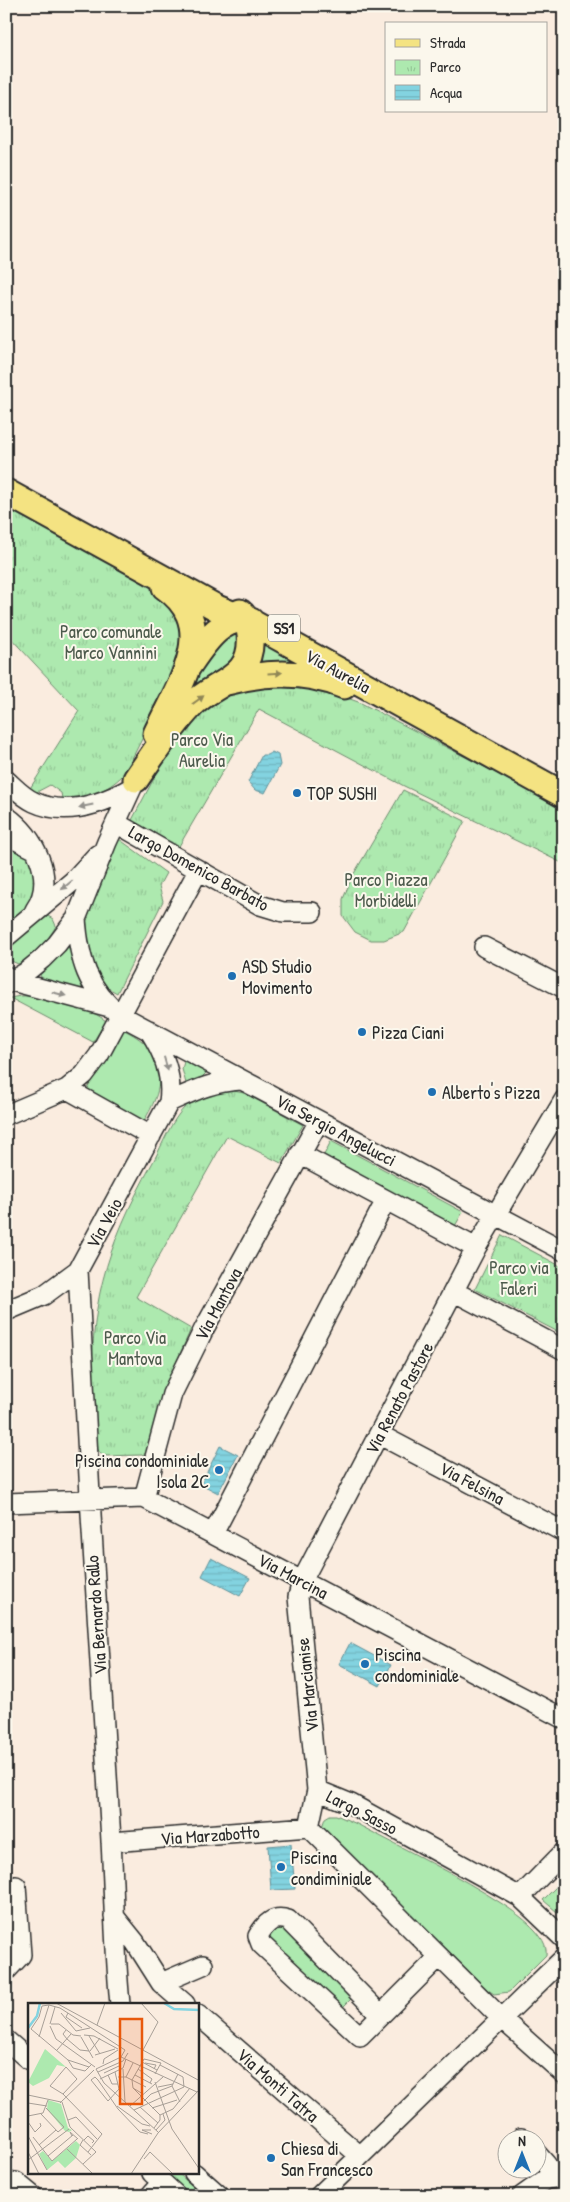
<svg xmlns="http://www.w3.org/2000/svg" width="570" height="2202" viewBox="0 0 570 2202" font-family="'Patrick Hand',sans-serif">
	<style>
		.green { fill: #ade9af; stroke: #6c8a6d }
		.park { fill: url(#park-tufts); stroke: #6c8a6d }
		.water { fill: url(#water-rules); stroke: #609098 }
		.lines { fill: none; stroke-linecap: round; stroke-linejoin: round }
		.minor-casing { stroke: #2b2b2b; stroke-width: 22 }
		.major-casing { stroke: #2b2b2b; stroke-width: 29 }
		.minor { stroke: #fbf7ec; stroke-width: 19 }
		.major { stroke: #f4e382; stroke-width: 25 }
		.oneway { fill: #908756 }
		.oneway2 { fill: #93918c }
		.poi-dot { fill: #1f6fb2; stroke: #fbf7ec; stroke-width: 2 }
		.labels { text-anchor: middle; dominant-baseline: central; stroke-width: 4; stroke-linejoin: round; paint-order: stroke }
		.shield { fill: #fbf7ec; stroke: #696865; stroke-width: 1 }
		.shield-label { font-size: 16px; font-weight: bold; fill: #2b2b2b }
		.park-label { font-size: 18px; fill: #4c5a4c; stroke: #fbf7ec }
		.street-label { font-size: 18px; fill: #2b2b2b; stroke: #fbf7ec }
		.poi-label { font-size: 18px; fill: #2b2b2b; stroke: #fbf7ec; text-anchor: start }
		.inset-river { fill: none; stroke: #83d3e0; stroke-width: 2.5 }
		.inset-road { fill: none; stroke: #a79f97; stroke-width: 1 }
		.view { fill: #e8590c; fill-opacity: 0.15; stroke: #e8590c; stroke-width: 2.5 }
		.inset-edge { fill: none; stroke: #2b2b2b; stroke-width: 2.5 }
	</style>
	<defs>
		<pattern id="park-tufts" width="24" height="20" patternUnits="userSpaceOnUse" patternTransform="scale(1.25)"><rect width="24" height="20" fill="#ade9af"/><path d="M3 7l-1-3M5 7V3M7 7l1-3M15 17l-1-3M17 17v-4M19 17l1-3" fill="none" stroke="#95c897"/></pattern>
		<pattern id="water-rules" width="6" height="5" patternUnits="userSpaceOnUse" patternTransform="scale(1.25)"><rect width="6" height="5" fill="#83d3e0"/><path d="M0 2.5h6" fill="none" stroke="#71b5c0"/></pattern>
	</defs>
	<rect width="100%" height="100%" fill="#faecdf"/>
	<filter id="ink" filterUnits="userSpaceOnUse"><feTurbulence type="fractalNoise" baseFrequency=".02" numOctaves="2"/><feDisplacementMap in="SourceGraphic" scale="10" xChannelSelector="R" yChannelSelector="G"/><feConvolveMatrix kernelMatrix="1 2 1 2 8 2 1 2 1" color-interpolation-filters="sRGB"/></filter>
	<g filter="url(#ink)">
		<path class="green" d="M238,628l5,24 -45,41 -12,-3 24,-47z
			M255,634l50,28 -55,3z
			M48,916l5,3 3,7c-7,13 -24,33 -38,38l-11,-5 -1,-10 3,-4z
			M73,942l11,42 -4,6 -37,-9 -3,-6z
			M20,996c23,-1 68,10 86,25l-13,21 -83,-44z
			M122,1029c45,20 46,55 21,93l-56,-33z
			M185,1058l22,14 -7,7 -13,8 -5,-18z
			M331,1141l132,71 -8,14 -131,-71z
			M330,1815h6l21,9c49,26 101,51 147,81 15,10 45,31 42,50l-37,37 -15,2 -6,-4 -147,-145 -11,-8 -8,-10 3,-9z
			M286,1926l68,70 -13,13 -71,-65 -1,-7 3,-7z
			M166,2173h12l25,23h-13z"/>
		<path class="park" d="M6,503l148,80 23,21 11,46 -64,124c-18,19 -37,23 -61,29l-2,-10 -11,-8 -17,9 -4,-4 50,-79 -73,-78z
			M253,684l67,4 41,15 203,105v56l-160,-78 -145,-77 -84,144 -41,-27 -2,-6 48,-91 33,-29z
			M403,790l62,31 -61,111 -20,8h-13l-16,-8 -12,-16v-17l9,-22z
			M6,838l28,21 2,40 -30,30z
			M119,839l47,34 -7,13 4,15 -46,92 -14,-8 -13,-21 -5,-42 6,-22z
			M228,1090l16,3 59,32 -22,38 -54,-27 -91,161 55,32 -21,47 -20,71 -5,7 -4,1 -38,1c-12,-10 -9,-32 -10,-47 -5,-102 11,-158 60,-247 10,-18 18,-42 33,-56 11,-11 27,-12 42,-16z
			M502,1235l62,33v67l-89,-46z
			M564,1879v39l-21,-18z"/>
		<path class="water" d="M272,752l6,3 2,10 -15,28 -10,-3 -7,-8 14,-27h5z
			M220,1446l18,9 -20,38 -17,-9z
			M211,1558l39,20 -10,18 -38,-20z
			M350,1643l41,22 -11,21 -41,-22z
			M291,1844l4,45 -24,1 -3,-44z"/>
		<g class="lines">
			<g class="minor-casing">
				<path id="minor" d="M6,780c9,8 17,17 28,22 32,15 68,2 97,-14
					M6,816c28,20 51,62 29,94
					M116,823l144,82 23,7h29
					M6,835l28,14
					M76,919c3,40 11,70 44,96l444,236
					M6,937l67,-56 24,-26
					M484,947l80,41
					M6,976l6,5 98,26
					M6,984l19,-11 17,-14 15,-15 19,-25 31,-77 29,-63
					M67,1089l84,47
					M169,1102c27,-12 42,-20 72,-22
					M6,1115l61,-26 17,-14 15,-20 99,-184
					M300,1154l176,94
					M78,1270c9,185 20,369 32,554 4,60 4,120 10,180
					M455,1292l109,58
					M6,1311l38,-16 34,-25 91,-168c4,-27 -6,-50 -20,-72
					M380,1435l184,97
					M144,1498l28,-104 32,-65 115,-208
					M6,1503l138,-5 420,221
					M213,1534l173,-334
					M317,1790l-19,-193 4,-16 174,-333 88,-148
					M111,1842l198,-15
					M520,1897l44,-45
					M114,1916l21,26 26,41 24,21
					M564,1939l-44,-42 -169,-93 -34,-14 -8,37 192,191 63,56
					M6,1971l15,-16 -5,-69
					M161,1983l42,-18
					M198,2015l161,140
					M381,2015l-93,-95c-15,-5 -23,4 -30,16l3,8 99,92 79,-79
					M6,2040l23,20
					M521,2138l1,2
					M538,2155l8,9 8,14
					M152,2173l25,23
					M194,2173l26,23
					M16,2182l17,14
					M150,2196l12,-14
					M319,2196l245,-238
					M522,2196l24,-17 18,-2"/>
			</g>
			<g class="major-casing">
				<path id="major" d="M6,492l211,116 30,12 317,175
					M187,668c14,-20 35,-56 64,-47
					M227,682c40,-11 79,-12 117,4
					M156,734c22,-48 66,-107 9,-147
					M136,779c17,-24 34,-51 55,-73 23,-25 63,-25 59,-71 -1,-9 -3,-18 -10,-23"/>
			</g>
			<use href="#minor" class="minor"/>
			<use href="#major" class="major"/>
		</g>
		<defs><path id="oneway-solid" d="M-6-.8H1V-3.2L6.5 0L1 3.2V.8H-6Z" transform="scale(1.25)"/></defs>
		<g class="oneway">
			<use href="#oneway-solid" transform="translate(275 673) rotate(-3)"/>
			<use href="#oneway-solid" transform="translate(198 700) rotate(-36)"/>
		</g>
		<g class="oneway2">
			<use href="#oneway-solid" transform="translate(86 806) rotate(168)"/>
			<use href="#oneway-solid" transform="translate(67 885) rotate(140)"/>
			<use href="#oneway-solid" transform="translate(59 994) rotate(15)"/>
			<use href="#oneway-solid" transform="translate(166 1064) rotate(74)"/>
		</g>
	</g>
	<g class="poi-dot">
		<circle cx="297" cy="793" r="5"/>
		<circle cx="232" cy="976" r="5"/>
		<circle cx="362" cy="1032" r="5"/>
		<circle cx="432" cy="1092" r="5"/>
		<circle cx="219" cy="1470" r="5"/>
		<circle cx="365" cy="1664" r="5"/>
		<circle cx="281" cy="1867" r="5"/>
		<circle cx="271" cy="2158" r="5"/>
	</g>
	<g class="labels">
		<rect class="shield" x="268" y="614.5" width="32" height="27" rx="4"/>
		<g class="shield-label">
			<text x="284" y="628">SS1</text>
		</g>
		<g class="park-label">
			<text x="111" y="631">Parco comunale<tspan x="111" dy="21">Marco Vannini</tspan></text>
			<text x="202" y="739">Parco Via<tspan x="202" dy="21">Aurelia</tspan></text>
			<text x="386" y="879">Parco Piazza<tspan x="386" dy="21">Morbidelli</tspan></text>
			<text x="519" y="1267">Parco via<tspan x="519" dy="21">Faleri</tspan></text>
			<text x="135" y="1337">Parco Via<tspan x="135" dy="21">Mantova</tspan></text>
		</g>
		<g class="street-label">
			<text transform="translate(338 671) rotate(29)">Via Aurelia</text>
			<text transform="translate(199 868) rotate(29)">Largo Domenico Barbato</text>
			<text transform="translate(336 1130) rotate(28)">Via Sergio Angelucci</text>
			<text transform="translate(104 1223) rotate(-61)">Via Veio</text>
			<text transform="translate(218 1304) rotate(-62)">Via Mantova</text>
			<text transform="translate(399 1398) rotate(-62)">Via Renato Pastore</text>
			<text transform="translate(472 1483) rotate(28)">Via Felsina</text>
			<text transform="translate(293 1576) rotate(28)">Via Marcina</text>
			<text transform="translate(96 1615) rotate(-94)">Via Bernardo Rallo</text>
			<text transform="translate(307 1685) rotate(-96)">Via Marcianise</text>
			<text transform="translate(362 1812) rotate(27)">Largo Sasso</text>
			<text transform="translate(210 1835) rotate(-4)">Via Marzabotto</text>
			<text transform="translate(278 2085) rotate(41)">Via Monti Tatra</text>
		</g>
		<g class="poi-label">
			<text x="307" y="793">TOP SUSHI</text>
			<text x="242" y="966">ASD Studio<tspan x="242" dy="21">Movimento</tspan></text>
			<text x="372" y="1032">Pizza Ciani</text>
			<text x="442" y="1092">Alberto's Pizza</text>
			<text x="209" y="1460" text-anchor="end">Piscina condominiale<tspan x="209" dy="21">Isola 2C</tspan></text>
			<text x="375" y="1654">Piscina<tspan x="375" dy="21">condominiale</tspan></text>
			<text x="291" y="1857">Piscina<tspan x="291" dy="21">condiminiale</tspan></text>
			<text x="281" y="2148">Chiesa di<tspan x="281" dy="21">San Francesco</tspan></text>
		</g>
	</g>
	<g transform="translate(28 2003)">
		<rect width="171" height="171" fill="#faecdf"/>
		<path d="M20,97l13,4 7,24 4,2 -3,2 -4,-1 -18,-22zM48,138l4,4 -4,13 -11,10 -7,-7 -11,9 -8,-16 4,-3 9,10z" fill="#ade9af"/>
		<path d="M17,46l21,18 -9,-2 -8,13 -16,8 -5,-4z" fill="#ade9af"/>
		<path class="inset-river" d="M136,0l10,6 26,1M0,25l9,-12 3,-13"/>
		<path class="inset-road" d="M28,0l144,78M113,0l17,19 -15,28M33,10l15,18 14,-3M40,10l-2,4 16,11M22,21l5,-17M23,21h8l14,11 8,1M57,21l-25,-16 -11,-3 -7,1 -3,11 -8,12 37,31 21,7 3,-3M57,21l40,26M69,22l8,-22M22,23l6,13 39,28M38,27l-3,4 4,5 13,11 9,1M56,32l10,1 24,13M61,33l11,18M11,34l10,-32M53,34l12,21M29,47l14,-16M62,48l10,-13M67,52l20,-6M93,54l76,35M40,57l5,8 12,3 4,-4M114,59l15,8M117,60l11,2 -2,4M75,61l1,-5 14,-9M68,66l8,14 54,49M68,66l25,-12 4,-7M95,66l2,33M110,66l14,10 -2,4M70,69l25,-11 5,-8M76,70l15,-7 2,4M150,71l-6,12 8,16M80,72l4,9h6M107,72l17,9M90,74h8l20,10M98,74l7,-14M72,76l23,-11 3,-9M70,77l20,29 22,23 8,2M70,77l-3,-3 -4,3 17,21 11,-12 -4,-17M127,79l17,47 28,41M130,84l15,-3M105,85l-1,-8 12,-21 17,4 -6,11M35,91l14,-15 -11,-12 -16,19 13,8 39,40 -14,18M115,91l-10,-6 27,27M0,92l33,7M116,98l7,-7 21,-8M34,99l8,25M0,100l19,3M32,100l34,-33M89,103l25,18 8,2M102,103l33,-29M112,104l18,16M18,105l18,19 -6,5M124,105l25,-8M106,107l50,-23 -1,-10 -23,-12M13,111l17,18M132,112l13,-6 17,-21M0,113l15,-3 5,-13M40,117l8,-3 21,22M0,119l7,10 6,-6 -1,-3M42,124l26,25M126,125l6,-8v-5M123,127h-9l10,4M128,127l9,-10 -2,-6M0,133l19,34M44,133l-2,-4 8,7M5,134l19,24 25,-22M55,137l-3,5 11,10M56,137l4,-4 6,5 -2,2M11,142l17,-15M39,146l26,25M0,149l11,22M20,153l25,-21M116,156l6,-7 23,22M0,157l41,-31M55,161l13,-12M103,171l27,-41 42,-44"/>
		<path class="view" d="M92,16h22v85h-22z"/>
		<rect width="171" height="171" class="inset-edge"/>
	</g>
	<rect width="570" height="2202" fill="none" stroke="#fbf7ec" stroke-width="25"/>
	<rect x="12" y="12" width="545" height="2177" fill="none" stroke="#2b2b2b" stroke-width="2" filter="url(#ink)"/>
	<rect x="385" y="22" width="162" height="90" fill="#fbf7ec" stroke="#a8a59f"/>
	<rect x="395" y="39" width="25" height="8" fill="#f4e382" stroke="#a8a59f"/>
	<text x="430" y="48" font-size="15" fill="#2b2b2b">Strada</text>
	<rect x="395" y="60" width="25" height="15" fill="url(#park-tufts)" stroke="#a8a59f"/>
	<text x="430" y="72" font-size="15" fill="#2b2b2b">Parco</text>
	<rect x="395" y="85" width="25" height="15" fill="url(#water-rules)" stroke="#a8a59f"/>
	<text x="430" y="98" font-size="15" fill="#2b2b2b">Acqua</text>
	<g transform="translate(522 2154)"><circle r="24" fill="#fbf7ec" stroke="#a8a59f"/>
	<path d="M0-4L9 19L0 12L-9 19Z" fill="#1f6fb2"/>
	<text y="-8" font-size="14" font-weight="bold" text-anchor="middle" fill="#2b2b2b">N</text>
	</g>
</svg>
